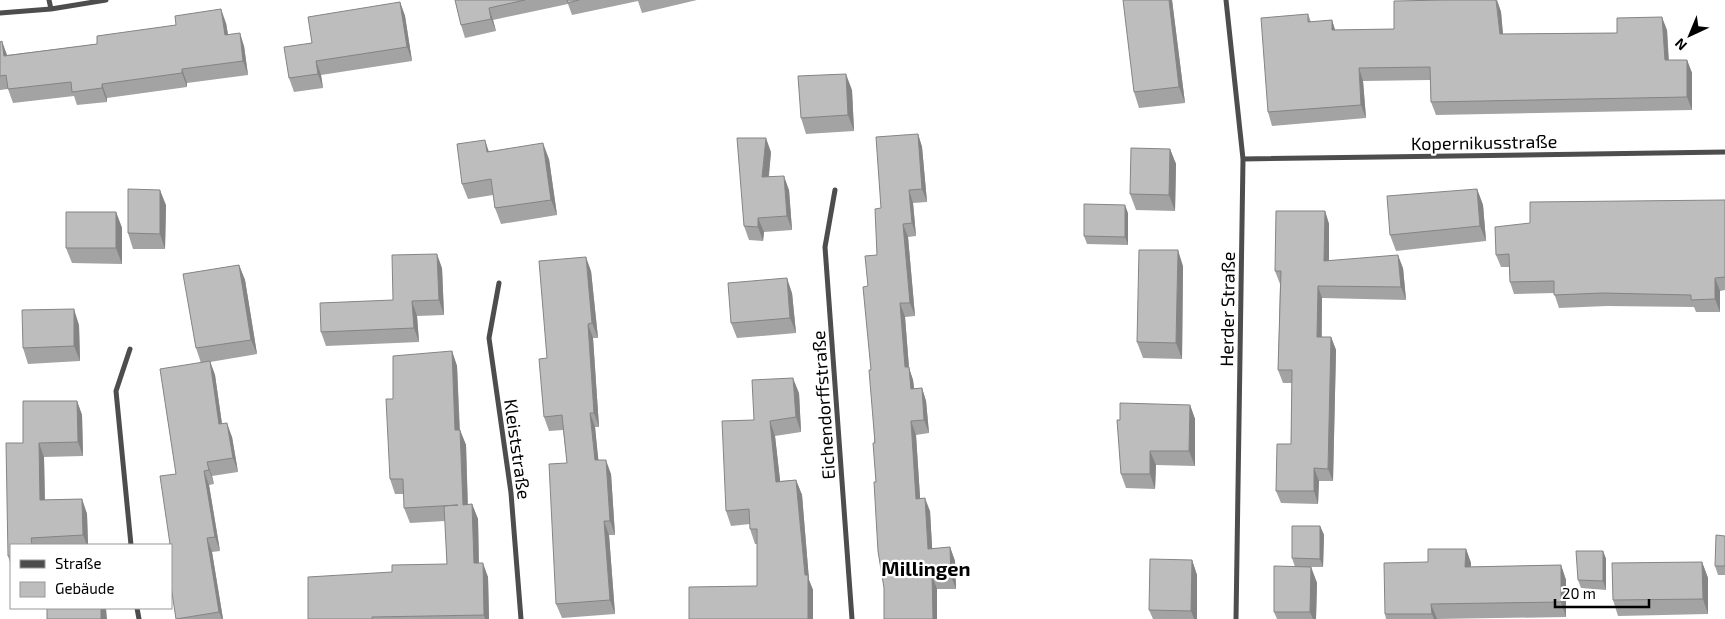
<svg xmlns="http://www.w3.org/2000/svg" width="1725" height="619" viewBox="0 0 1725 619" font-family="'Exo 2',sans-serif">
	<style>
		.lines { fill: none; stroke-linecap: round; stroke-linejoin: round }
		.street { stroke: #4d4d4d; stroke-width: 5 }
		.wall { fill: #a3a3a3 }
		.shaded-wall { fill: #848484 }
		.building { fill: #bdbdbd; stroke: #848484 }
		.labels { text-anchor: middle; dominant-baseline: central; stroke-width: 4.5; stroke-linejoin: round; paint-order: stroke }
		.street-label { font-size: 18px; fill: #000; stroke: #fff }
		.quarter-label { font-size: 20px; font-weight: bold; fill: #000; stroke: #fff }
	</style>
	<rect width="100%" height="100%" fill="#fff"/>
	<g class="lines">
		<path class="street" d="M49,0l2,9
			M1226,0l17,159 -7,460
			M0,13l51,-4 55,-9
			M1243,159l482,-7
			M835,190l-10,57 27,372
			M499,283l-10,55 22,155 10,126
			M130,349l-14,42 15,154
			M137,608l2,11"/>
	</g>
	<path class="wall" d="M455,0h242l-55,13 -4,-12 -66,14 -4,-11 -75,16 3,11 -31,7 -4,-13z
		M1172,0l13,103 -46,5 -5,-16z
		M1497,0l4,12 2,22 114,-1 50,-3 2,30h18l5,13v37l-256,5 -5,-13 -1,-22 -67,1 3,37 -94,8 -4,-14 40,-98 3,8 21,-2 3,10 59,-1z
		M400,2l5,14 7,45 -91,14 2,13 -29,4 -5,-14 23,-35z
		M226,23l2,11 16,12 4,29 -61,8v4l-80,11v4l-30,3 -3,-9 -61,7 -5,-14 -8,1v-48l7,13 90,-11z
		M852,90l2,41 -48,3 -5,-16z
		M918,134l4,13 5,55 -14,1 3,33 -8,1 7,79 -10,1 4,51 4,12 1,9 8,-1 4,13 3,32 -13,2 4,63 10,13 2,38 18,-2 5,14 1,28h-19v30h-53v-31l-8,-106 -8,-196 9,-31 4,-47z
		M1170,149l6,15 -1,47 -39,-1 -6,-16z
		M489,151l60,8 8,56 -56,9 -6,-16 -2,-13 -25,4 -6,-15z
		M771,152l-2,25 20,13 3,40 -28,2 -1,9 -14,-1 -5,-14z
		M1477,189l6,16 3,36 -90,10 -6,-16z
		M1725,200v90l-5,1v21h-24l-2,-5 -87,-1 -48,2 -5,-15 -40,1 -4,-12 -1,-15h-8l-5,-12z
		M166,205l-1,44h-32l-5,-16z
		M1325,211l4,13v36l74,8 3,32 -84,-2v39h9l5,13 -3,131h-14l-1,23 -37,-1 -5,-12 15,-47 1,-61h-9l-5,-13 2,-86 -5,-13z
		M116,212l6,16v36l-50,-1 -6,-15z
		M1128,213v32l-41,-1 -3,-8z
		M239,265l6,15 12,74 -47,8 5,13 7,49 10,13 6,35 -26,4 2,8 -5,1 11,66 -8,1 11,67h-47l-6,-75 6,-70 25,-111 -5,-15z
		M1183,266l-1,93 -39,-1 -6,-16z
		M442,268l2,47 -27,1 2,26 -93,4 -5,-14 72,-32z
		M591,271l7,67h-5l6,89h-4l3,33 13,14 4,61h-6l6,79 -53,4 -6,-14 11,-141 -4,-33 -14,1 -5,-14 3,-59z
		M792,293l4,40 -59,5 -6,-15z
		M79,325l1,36 -52,3 -5,-16z
		M452,351l5,15 3,64 6,15 2,60 4,-1 6,15 1,44 9,14 1,42h-181l84,-47 55,-8 -2,-43 -35,2 -6,-15v-14h-9l-5,-15 3,-80z
		M799,393l2,39 -26,4 5,45 16,-1 6,15 7,85 4,10 -56,-4v-42h-2l-5,-15v-5l-19,2 -5,-15 28,-91z
		M77,401l5,14 1,41 -39,1 1,43 37,-1 5,15 1,31h-77v21l-3,-10 15,-113z
		M1190,405l5,14v47l-39,-1 -1,24 -29,-1 -5,-14z
		M1320,526l4,9 -1,32h-28h16l6,16 -1,36h-39l-3,-7 21,-45 -3,-9z
		M1725,536v39h-7l-3,-9z
		M1466,549l5,14v4l90,-2 5,15v37l-129,2h-51l-1,-5z
		M1603,551l3,8v31l-25,-2 -3,-8z
		M1192,560l5,15v44h-44l-4,-9z
		M1702,562l6,16v36l-90,2 -5,-16z"/>
	<path class="shaded-wall" d="M1169,0h3l13,103 -6,-16z
		M1497,0l4,12 3,35 -4,-13z
		M400,2l5,14 7,45 -5,-14z
		M489,8l4,12 3,11 -5,-12z
		M221,9l5,14 4,25 -5,-13z
		M1662,17l5,13 2,43 -4,-13z
		M1332,20l4,13 -4,-3z
		M240,33l4,13 4,29 -5,-14z
		M2,41l5,14 -3,1z
		M1687,60l5,13v37l-5,-13z
		M316,61l5,14 2,13 -5,-14z
		M1359,68l4,13 3,37 -5,-13z
		M182,69l5,14v4l-5,-14z
		M846,74l6,16 2,41 -6,-16z
		M102,84l5,14v4l-5,-14z
		M918,134l4,13 5,55 -5,-13z
		M766,138l5,14 -4,39 -5,-14z
		M485,140l5,15 -3,-3z
		M543,143l6,16 8,56 -6,-15z
		M1170,149l6,15 -1,47 -6,-16z
		M784,176l5,14 3,40 -5,-14z
		M1477,189l6,16 3,36 -6,-15z
		M160,190l6,15 -1,44 -5,-15z
		M909,190l4,13 3,33 -4,-13z
		M1125,205l3,8v32l-3,-8z
		M1325,211l4,13v49l-5,-12z
		M116,212l6,16v36l-6,-16z
		M758,218l6,14 -1,9 -5,-14z
		M903,224l5,13 7,79 -5,-13z
		M1178,250l5,16 -1,93 -6,-16z
		M437,254l5,14 2,47 -5,-15z
		M1398,255l5,13 3,32 -5,-13z
		M586,257l5,14 7,67 -6,-15z
		M239,265l6,15 12,74 -6,-14z
		M787,278l5,15 4,40 -6,-15z
		M1715,278l5,13v21l-5,-13z
		M1318,286l4,12 -1,52 -4,-13z
		M412,301l5,15 2,26 -5,-14z
		M900,303l5,14 4,51 4,12 3,22 -5,-13 -6,-22z
		M74,309l5,16 1,36 -6,-15z
		M588,324l5,14 6,89 -5,-14z
		M1331,337l5,13 -3,131 -5,-12z
		M452,351l5,15 3,79 -5,-15z
		M210,361l5,14 9,63 -5,-14z
		M793,378l6,15 2,39 -5,-15z
		M922,388l4,13 3,32 -5,-13z
		M77,401l5,14 1,41 -5,-14z
		M1190,405l5,14v47l-6,-15z
		M590,413l5,14 5,48 -5,-15z
		M770,421l5,15 7,61 -6,-15z
		M911,421l5,14 5,77 -5,-13z
		M227,423l5,14 6,35 -5,-14z
		M460,430l6,15 2,75 -5,-15z
		M39,443l5,14 1,57 -5,-14z
		M1150,451l6,14 -1,24 -5,-15z
		M606,460l5,14 4,61 -5,-14z
		M207,462l5,14 2,8 -5,-14z
		M1314,468l5,13 -1,23 -4,-13z
		M204,471l5,14 11,66 -5,-14z
		M796,480l6,15 7,85 4,10v29h-5l-3,-44z
		M925,498l5,13 3,51 -5,-13z
		M82,499l5,15 1,31h-1l-4,-10z
		M472,504l6,15 1,58 -5,-14z
		M604,521l5,14 6,79 -5,-14z
		M1320,526l4,9 -1,32 -3,-8z
		M207,538l5,14 11,67h-1l-3,-7z
		M950,547l5,14 1,28 -5,-13z
		M1466,549l5,14 -1,19 -5,-15z
		M1603,551l3,8v31l-3,-9z
		M1192,560l5,15v44h-3l-3,-8z
		M1702,562l6,16v36l-5,-15z
		M483,563l5,14 1,42h-4l-1,-4z
		M1561,565l5,15v37l-5,-15z
		M1311,567l6,16 -1,36h-3l-3,-7z
		M932,576l5,13v30h-4z
		M1431,604l6,15h-3l-2,-5z
		M101,608h5l1,11h-6z"/>
	<path class="building" d="M455,0h70l-36,8 2,11 -30,6z
		M567,0h12l-11,3z
		M1123,0h46l10,87 -45,5z
		M1446,0h50l4,34 117,-1v-15l45,-1 3,43h22v37l-256,5 -1,-35 -71,1 2,37 -93,7 -7,-94 47,-4v8l24,-2v10l62,-1v-28z
		M400,2l7,45 -91,14 2,13 -29,4 -5,-31 28,-4 -4,-26z
		M221,9l4,26 15,-2 3,28 -61,8v4l-80,11v4l-30,4 -1,-10 -63,7 -2,-14 -6,1v-34l2,-1 2,15 93,-12v-8l79,-11 -1,-9z
		M846,74l2,41 -47,3 -3,-42z
		M918,134l4,55 -13,1 3,33 -9,1 7,79h-10l5,64h4l2,22 11,-1 2,32 -13,1 5,78 9,-1 3,51 22,-2 1,29h-19l1,43h-49v-31l-6,-37 -4,-69h2l-3,-39h2l-6,-73h2l-8,-83 5,-1 -3,-30 12,-1 -2,-46 6,-1 -5,-71z
		M737,138h29l-4,39 22,-1 3,40 -29,2v9l-14,-1z
		M485,140l2,12 56,-9 8,57 -56,8 -4,-29 -29,5 -5,-40z
		M1131,148l39,1 -1,46 -39,-1z
		M128,189l32,1v44l-32,-1z
		M1477,189l3,37 -90,9 -3,-39z
		M1725,200v77l-10,1v21l-24,1v-5l-89,-2 -48,2v-14l-44,1 -1,-28 -13,1 -1,-28 35,-4v-21z
		M1084,204l41,1v32l-41,-1z
		M1276,211h49l-1,50 74,-6 3,32 -83,-1 -1,51h14l-3,132 -14,-1v23h-38l1,-47h14l1,-74h-14l3,-99h-6z
		M66,212h50v36h-50z
		M1139,250h39l-2,93 -39,-1z
		M437,254l2,46 -27,1 2,27 -93,4 -1,-29 73,-3 -1,-45z
		M586,257l6,66 -4,1 6,89h-4l5,47h11l4,61h-6l6,79 -54,4 -7,-140 18,-1 -5,-48 -18,2 -5,-58 8,-1 -8,-97z
		M239,265l12,75 -55,8 -13,-74z
		M787,278l3,40 -59,5 -3,-40z
		M74,309v37l-51,2 -1,-38z
		M452,351l3,79h5l3,75 9,-1 2,59h9l1,52 -112,2v2h-64v-42l84,-5v-7l55,-1 -3,-58 14,-1 -54,3 -1,-29h-13l-4,-80h7v-43z
		M210,361l9,63 8,-1 6,35 -26,4 2,8 -5,1 11,66 -8,1 12,74 -43,7 -5,-33v-41h-5l4,-1 -10,-68 16,-2 -16,-105z
		M793,378l3,39 -26,4 6,61 20,-2 9,95h3v44h-119v-32l68,-1v-57h-7l-1,-20 -23,2 -4,-90 32,-1 -2,-40z
		M23,401h54l1,41 -39,1 1,57 42,-1 1,36 -52,3 1,7h-21v11h-3l-2,-113h17z
		M1120,403l70,2 -1,46h-39v23h-29l-4,-54h3z
		M1292,526h28v33l-28,-1z
		M1716,535l9,1v30h-10z
		M1428,549h38l-1,18 96,-2v37l-130,2 1,10h-47l-1,-51 44,-1z
		M1576,551h27v30l-25,-1z
		M1150,559l42,1 -1,51 -42,-1z
		M1702,562l1,37 -90,1 -1,-37z
		M1274,566l37,1 -1,45h-36z
		M47,608h54v11h-54z"/>
	<g class="labels">
		<g class="street-label">
			<text transform="translate(1484 142) rotate(-1)">Kopernikusstraße</text>
			<text transform="translate(1227 309) rotate(-89)">Herder Straße</text>
			<text transform="translate(823 405) rotate(-94)">Eichendorffstraße</text>
			<text transform="translate(518 449) rotate(82)">Kleiststraße</text>
		</g>
		<g class="quarter-label">
			<text x="926" y="568">Millingen</text>
		</g>
	</g>
	<rect x="10" y="544" width="162" height="65" fill="#ffffff" stroke="#999999"/>
	<rect x="20" y="560" width="25" height="8" fill="#4d4d4d" stroke="#999999"/>
	<text x="55" y="569" font-size="15" fill="#000000">Straße</text>
	<rect x="20" y="582" width="25" height="15" fill="#bdbdbd" stroke="#999999"/>
	<text x="55" y="594" font-size="15" fill="#000000">Gebäude</text>
	<g transform="translate(1690 35) rotate(224)" stroke="#ffffff" stroke-width="4" paint-order="stroke">
	<path d="M0-4L9 19L0 12L-9 19Z" fill="#000000"/>
	<text y="-8" font-size="14" font-weight="bold" text-anchor="middle" fill="#000000">N</text>
	</g>
	<path d="M1555 599v8h94v-8" fill="none" stroke="#000000" stroke-width="2.5"/>
	<text x="1562" y="599" font-size="15" fill="#000000" stroke="#ffffff" stroke-width="4" paint-order="stroke">20 m</text>
</svg>
